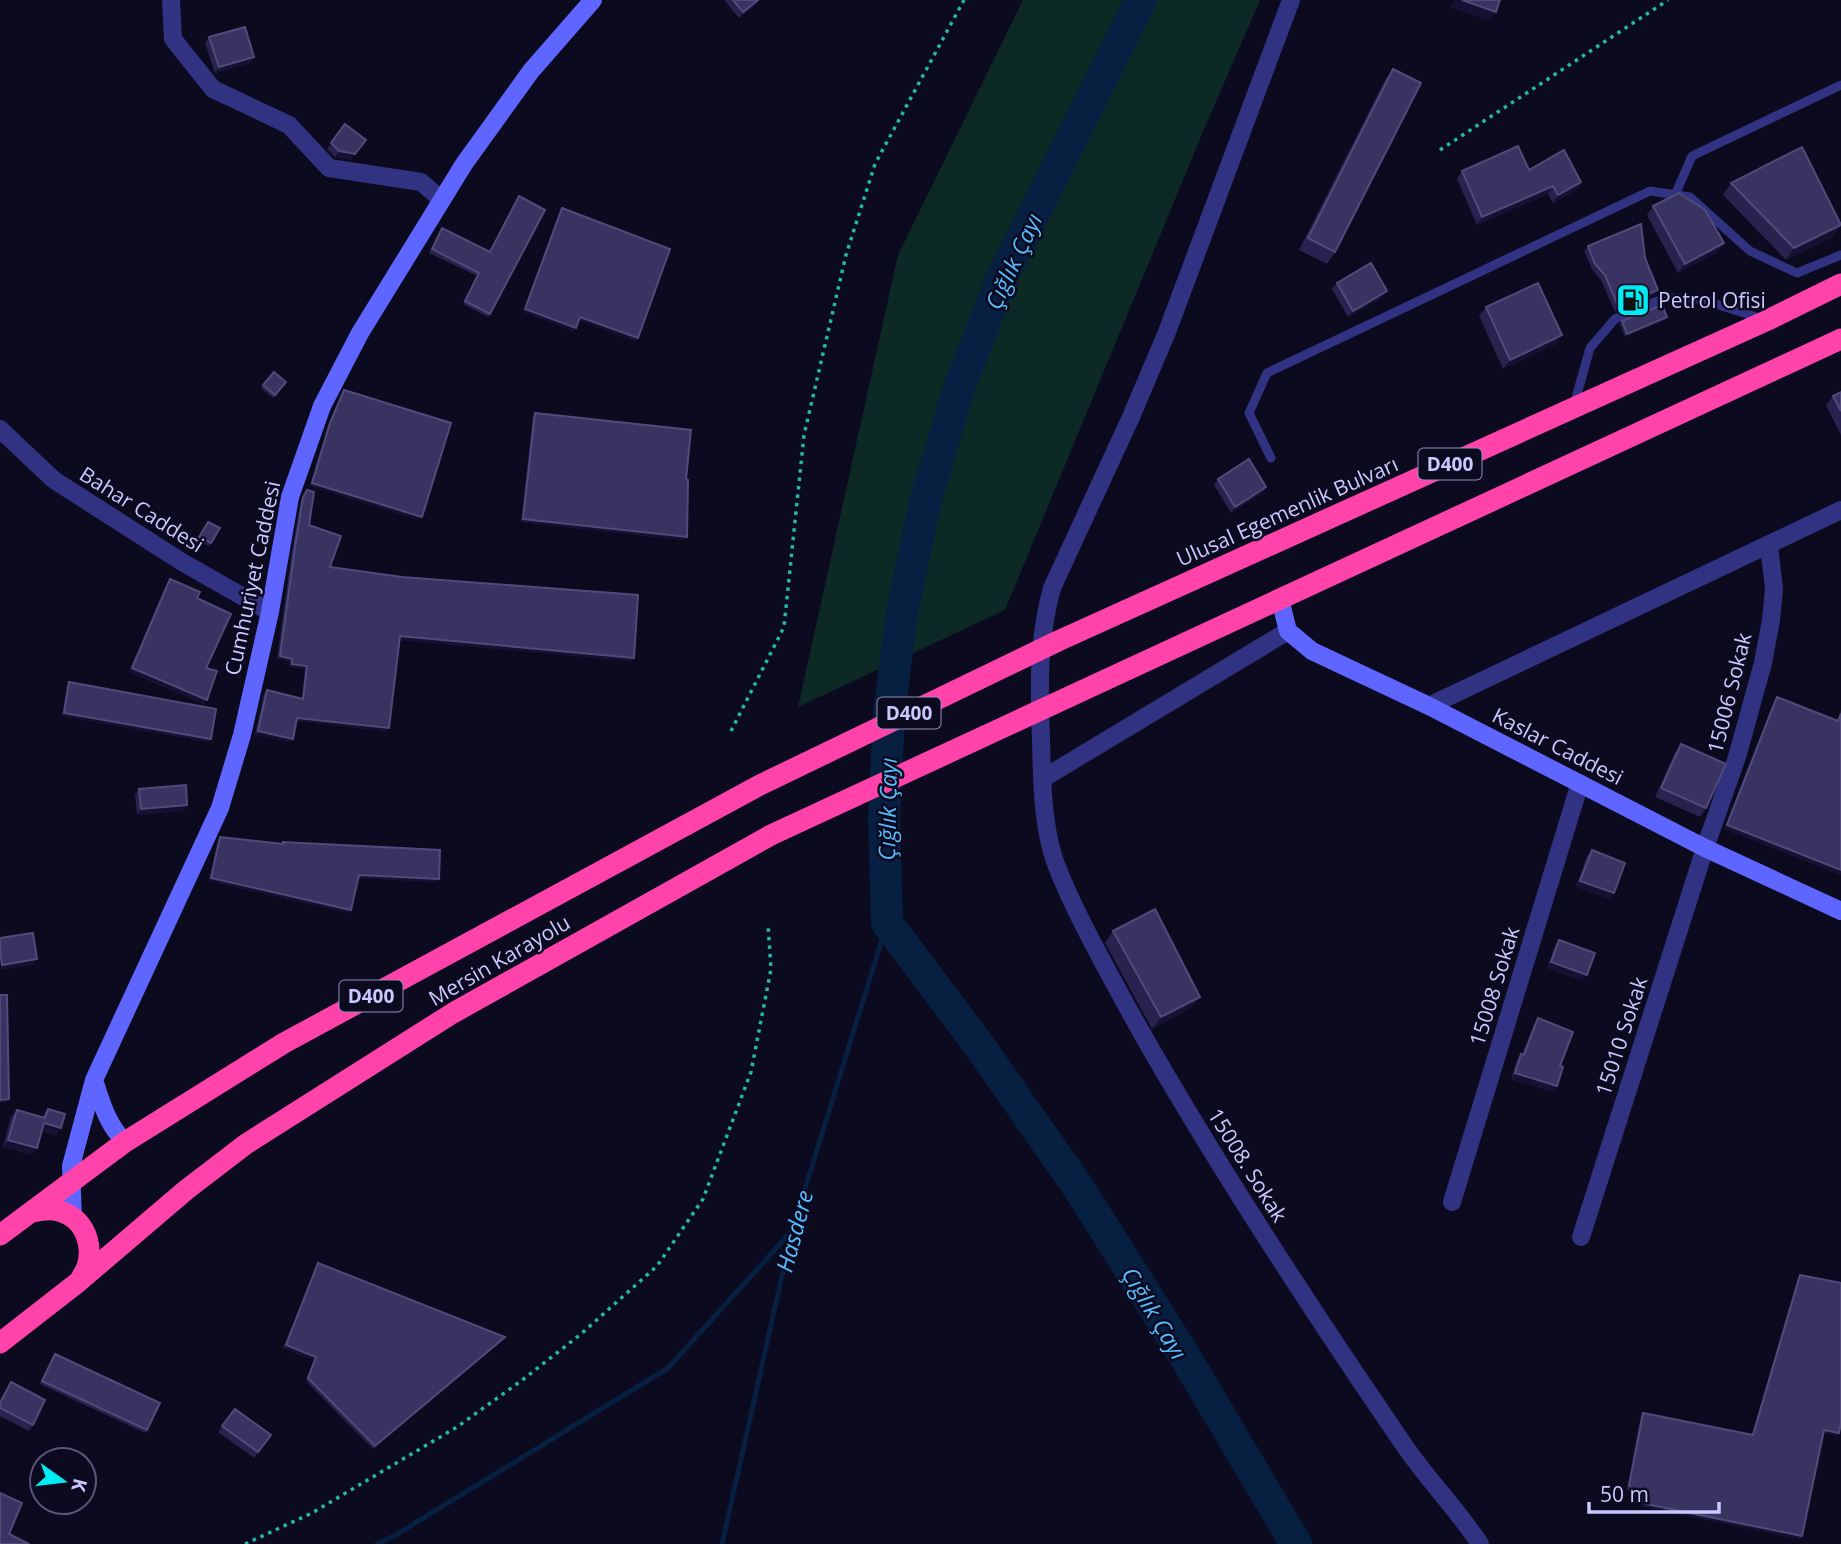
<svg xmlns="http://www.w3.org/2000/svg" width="1841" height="1544" viewBox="0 0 1841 1544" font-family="'Open Sans',sans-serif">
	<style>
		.green { fill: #0d2926 }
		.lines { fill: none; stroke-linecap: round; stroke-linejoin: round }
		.stream { stroke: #072041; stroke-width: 5 }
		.river { stroke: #072041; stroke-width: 32 }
		.path { stroke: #22b8a5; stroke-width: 3.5; stroke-dasharray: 3.5 5; stroke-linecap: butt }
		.lane { stroke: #313382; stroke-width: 9 }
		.street { stroke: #313382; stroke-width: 18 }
		.secondary { stroke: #5f66ff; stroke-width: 18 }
		.highway { stroke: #ff43aa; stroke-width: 21 }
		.wall { fill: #27224e }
		.shaded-wall { fill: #151133 }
		.building { fill: #393361; stroke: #504b7a; stroke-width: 2 }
		.labels { text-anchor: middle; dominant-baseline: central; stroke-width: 5; stroke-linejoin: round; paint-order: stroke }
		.shield { fill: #0c0a1f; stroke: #918fbc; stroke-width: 2 }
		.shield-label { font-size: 19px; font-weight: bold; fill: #cac8ff }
		.poi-label { font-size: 21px; fill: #cac8ff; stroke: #0c0a1f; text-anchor: start }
		.street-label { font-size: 21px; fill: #cac8ff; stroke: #0c0a1f }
		.water-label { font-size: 23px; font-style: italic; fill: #56bcff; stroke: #0c0a1f }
	</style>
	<rect width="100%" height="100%" fill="#0c0a1f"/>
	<path class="green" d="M1023,0h237l-55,127 -200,483 -207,97 100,-452z"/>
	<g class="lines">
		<path class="stream" d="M377,1544l17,-8 274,-168 121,-134
			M722,1544l70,-313 95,-308"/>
		<path class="river" d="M1141,0l-140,280 -42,108 -33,111 -24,113 -13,103 -5,104 3,104 91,121 100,143 106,168 112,189"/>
		<path class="path" d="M1440,150l228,-150
			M731,731l53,-104 20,-192 42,-180 29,-91 89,-164
			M245,1544l67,-31 145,-86 64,-46 60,-47 76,-68 46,-67 48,-127 20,-103 -3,-45"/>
		<path class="lane" d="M1675,195l17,-39 149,-71
			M1574,405l16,-57 25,-29 50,-21 35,1 63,20
			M1271,458l-22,-45 18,-40 383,-182 40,6 60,54 47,22 44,-18"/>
		<path class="street" d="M171,0l2,39 40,50 76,36 40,43 92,14 21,18
			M1291,0l-124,332 -36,85 -79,171c-14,50 -13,99 -11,151 1,38 1,76 11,113 6,21 16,41 25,60 21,43 44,84 67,125 80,140 169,275 260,408 23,34 53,64 76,99
			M0,429l54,51 128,82 88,50
			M1429,706l412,-196
			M1042,779l246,-148
			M1452,1202l128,-419
			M1581,1237l124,-389 32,-91 26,-94 8,-43 3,-31 -5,-44"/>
		<path class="secondary" d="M1280,599l8,32 24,20 117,55 276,142 136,63
			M94,1080c8,24 13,44 31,62
			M73,1218l-2,-52 23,-86 126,-272 22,-73 28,-123 20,-115 32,-91 38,-73 104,-169 67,-93 62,-71"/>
		<path class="highway" d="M32,1212c9,-2 18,-4 27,-1 30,8 38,44 22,67
			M0,1235l125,-93 159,-99 476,-258 298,-144 710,-321 73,-36
			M0,1343l77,-60 109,-93 60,-46 207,-131 318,-178 1070,-496"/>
	</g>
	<path class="wall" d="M724,0h35l-2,4 -18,14z
		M209,37l41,26 -35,10 -10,-30z
		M1393,69l-58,183 -8,12 -28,-14 86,-170z
		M345,124l6,36 -16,-3 -8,-8z
		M1529,170l52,12 -5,8 -23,13 -5,-9 -71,31 -20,-46 5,-8z
		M1731,183l102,54 -47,23 -63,-65z
		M519,196l-29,118 -2,3 -25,-13 14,-28 -48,-23 13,-25 48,24z
		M1653,206l71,37 -6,9 -40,21 -31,-58z
		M562,208l76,130 -3,3 -56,-21 -5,11 -51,-19 37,-101z
		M1588,246l57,12 10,37 -40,17 -14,-32 -9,-11 -8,-18z
		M1337,283l46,14 -35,20 -16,-28z
		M1486,307l76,28 -6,9 -53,25 -24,-53z
		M1667,317l-2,3 -40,17 -5,-13 2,-3z
		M274,372l12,10 -13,16 -12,-10z
		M344,390l76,130 -110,-34 18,-60z
		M1841,392v43l-15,-30 7,-9z
		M535,413l151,66 1,58 -3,3 -163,-18 12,-106z
		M1218,479l48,8 -4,6 -31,20 -17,-28z
		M307,490l2,35 21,42 304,91 -2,3 -233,-21 -12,91 -91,-10 -3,18 -3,3 -35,-7 9,-41 3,-4 35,8 3,-29 -16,-2 1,-5 -13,-3 15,-109 9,-50z
		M206,524l14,4 -11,18 -12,-6z
		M170,579l27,19 9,70 1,32 -3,4 -75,-32 38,-89z
		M69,682l140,60 -147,-26 5,-31z
		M1777,697l60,24 4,-11v165l-117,-46 50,-128z
		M1681,744l25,64 -6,9 -45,-20 20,-44z
		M139,789l48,16 -4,6 -46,4 -2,-20z
		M220,837l61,7 2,-2 153,40 -77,-4 -10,35 -140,-32 9,-41z
		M1592,850l18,49 -34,-12 11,-31z
		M1113,931l78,77 -39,21 -47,-86z
		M1559,940l24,41 -36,-13 8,-22z
		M1538,1018l22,48 -3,20 -4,6 -42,-13 6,-19 5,-6 12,-30z
		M48,1109l8,27 -14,-5 -5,17 -5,7 -29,-8 8,-30 6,-7 25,7z
		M318,1263l187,74 -2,3 -130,109 -67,-68 8,-21 -31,-12z
		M1800,1275l37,161 -14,-3 -21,103 -2,3 -156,-32 -17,-18 14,-73 2,-3 109,21 46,-156z
		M55,1354l92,76 -2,3 -105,-49z
		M11,1382l22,43 -4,6 -29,-15v-15z
		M235,1409l36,26 -17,23 -36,-26z"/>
	<path class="shaded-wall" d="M758,0h1l-2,4 -18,14 4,-6z
		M1455,0h7l34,12 -7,9 -39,-14z
		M254,57l-4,6 -35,10 4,-6z
		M366,140l-15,20 -16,-3 4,-6z
		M1581,182l-5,8 -23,13 5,-8z
		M1553,186l-5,8 -71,31 5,-8z
		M1841,225l-8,12 -47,23 8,-12z
		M1724,243l-6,9 -40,21 7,-9z
		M1658,290l-3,5 -40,17 3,-6z
		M1387,291l-4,6 -35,20 5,-6z
		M525,309l51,19 -2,3 -51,-19z
		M580,317l58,21 -3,3 -57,-21z
		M1667,317l-2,3 -40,17 2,-3z
		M1562,335l-6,9 -53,25 7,-9z
		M312,483l110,34 -2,3 -110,-34z
		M1266,487l-4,6 -31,20 4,-6z
		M523,519l164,18 -3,3 -163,-18z
		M400,636l234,22 -2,3 -235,-21z
		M280,656l12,3 -2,3 -13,-3z
		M292,664l15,2 -2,3 -16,-2z
		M132,668l75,32 -3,4 -75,-32z
		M64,713l147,26 -2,3 -147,-26z
		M297,718l92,10 -2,3 -92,-10z
		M258,731l35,8 -3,3 -35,-7z
		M187,805l-4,6 -46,4 4,-6z
		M1727,825l114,45v5l-117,-46z
		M359,875l80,4 -3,3 -79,-4z
		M211,878l140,32 -2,3 -140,-32z
		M1580,881l34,12 -4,6 -34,-12z
		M37,959l-4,6 -33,5v-2l2,-3z
		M1551,962l36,13 -4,6 -36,-13z
		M1200,997l-9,11 -39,21 9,-12z
		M1515,1073l42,13 -4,6 -42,-13z
		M9,1099l-2,3 -7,1v-3z
		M44,1123l17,5 -5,8 -17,-5z
		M8,1140l29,8 -5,7 -29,-8z
		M505,1337l-2,3 -130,109 2,-3z
		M286,1345l30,12 -2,3 -31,-12z
		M1824,1430l15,3 -2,3 -15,-3z
		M1646,1504l156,32 -2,3 -156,-32z"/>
	<path class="building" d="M733,0h25l-15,12z
		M1462,0h38l-4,12z
		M245,27l9,30 -35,10 -10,-30z
		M1393,69l28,14 -86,169 -27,-14z
		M345,124l21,16 -11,14 -16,-3 -8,-8z
		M1518,146l11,24 35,-20 17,32 -23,13 -5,-9 -71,31 -20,-46z
		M1802,147l39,78 -47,23 -63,-65z
		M1679,193l26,17 19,33 -39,21 -32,-58z
		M519,196l26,14 -55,104 -25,-13 14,-28 -47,-24 10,-21 48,24z
		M562,208l108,41 -32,89 -58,-21 -4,11 -51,-19z
		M1641,224l4,34 13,32 -40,16 -13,-31 -10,-11 -7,-18z
		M1371,263l16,28 -34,20 -16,-28z
		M1538,283l24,52 -52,25 -24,-53z
		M1662,305l5,12 -40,17 -5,-13z
		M274,372l12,10 -11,13 -12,-10z
		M344,390l107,33 -29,94 -110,-34 18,-60z
		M1841,392v19l-8,-15z
		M535,413l156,17 -5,49 2,1 -1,57 -164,-18z
		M1249,459l17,28 -31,20 -17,-28z
		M307,490l7,2 -5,33 32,11 -11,31 72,10 236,18 -4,63 -234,-22 -11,92 -92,-10 -4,21 -35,-8 9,-41 36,9 4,-33 -15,-2v-5l-12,-3 15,-109 8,-50z
		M208,522l12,6 -9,15 -12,-6z
		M170,579l30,13 -3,6 34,16 -25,54 11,3 -10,29 -75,-32z
		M69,682l147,27 -5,30 -147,-26z
		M1777,697l61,24 3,-7v156l-114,-45z
		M1681,744l45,20 -20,44 -45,-20z
		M186,785l1,20 -46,4 -2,-20z
		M220,837l63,7v-2l157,8 -1,29 -80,-4 -8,35 -140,-32z
		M1592,850l33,13 -11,30 -34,-12z
		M1155,909l45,88 -39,20 -48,-86z
		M33,933l4,26 -35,6 -2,-14v-13z
		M1559,940l36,13 -8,22 -36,-13z
		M0,995h7l2,104 -9,1z
		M1538,1018l35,14 -13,34 3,1 -6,19 -42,-13 6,-19 3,1z
		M48,1109l17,5 -4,14 -17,-5 -7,25 -29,-8 9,-30 28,8z
		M318,1263l187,74 -130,109 -67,-68 8,-21 -30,-12z
		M1800,1275l41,8v140l-2,10 -15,-3 -22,106 -156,-32 -17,-18 14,-73 110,22z
		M55,1354l105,49 -13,27 -105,-49z
		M11,1382l34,18 -12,25 -33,-17v-5z
		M235,1409l36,26 -13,17 -36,-26z
		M0,1493l22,10 -13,31 20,10h-29z"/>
	<defs>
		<g id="fuel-square" transform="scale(1.75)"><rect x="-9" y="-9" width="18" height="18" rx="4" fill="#00ebf3" stroke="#0c0a1f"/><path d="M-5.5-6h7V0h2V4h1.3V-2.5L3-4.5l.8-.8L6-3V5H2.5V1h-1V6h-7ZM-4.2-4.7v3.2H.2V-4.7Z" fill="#111"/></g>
	</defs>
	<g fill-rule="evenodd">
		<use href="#fuel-square" x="1633" y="300"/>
	</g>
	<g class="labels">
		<g class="shield">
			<rect x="1418.5" y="448.5" width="63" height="31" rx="5"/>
			<rect x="877.5" y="697.5" width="63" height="31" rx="5"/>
			<rect x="339.5" y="980.5" width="63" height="31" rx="5"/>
		</g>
		<g class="shield-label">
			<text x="1450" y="464">D400</text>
			<text x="909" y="713">D400</text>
			<text x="371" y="996">D400</text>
		</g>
		<g class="poi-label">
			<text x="1658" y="300">Petrol Ofisi</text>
		</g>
		<g class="street-label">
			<text transform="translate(142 509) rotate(32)">Bahar Caddesi</text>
			<text transform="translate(1287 511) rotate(-24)">Ulusal Egemenlik Bulvarı</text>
			<text transform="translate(252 578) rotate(-78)">Cumhuriyet Caddesi</text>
			<text transform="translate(1729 693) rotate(-76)">15006 Sokak</text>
			<text transform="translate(1558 746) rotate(27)">Kaslar Caddesi</text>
			<text transform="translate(499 960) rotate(-30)">Mersin Karayolu</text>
			<text transform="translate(1494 986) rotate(-73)">15008 Sokak</text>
			<text transform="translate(1621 1036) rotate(-72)">15010 Sokak</text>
			<text transform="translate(1248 1165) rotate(58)">15008. Sokak</text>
		</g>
		<g class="water-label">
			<text transform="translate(1013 261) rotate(-65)">Çığlık Çayı</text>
			<text transform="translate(887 809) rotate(-89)">Çığlık Çayı</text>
			<text transform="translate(794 1231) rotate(-75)">Hasdere</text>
			<text transform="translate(1155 1313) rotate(59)">Çığlık Çayı</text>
		</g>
	</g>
	<g transform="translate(63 1481) rotate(104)"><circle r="33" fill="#0c0a1f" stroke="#585679" stroke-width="2"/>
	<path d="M0-5L12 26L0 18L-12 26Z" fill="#00ebf3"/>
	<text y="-10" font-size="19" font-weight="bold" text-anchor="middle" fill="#cac8ff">K</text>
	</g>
	<path d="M1589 1502v10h130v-10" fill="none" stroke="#cac8ff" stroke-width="3.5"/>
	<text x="1600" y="1502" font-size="21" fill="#cac8ff" stroke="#0c0a1f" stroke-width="5" paint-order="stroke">50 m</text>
</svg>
